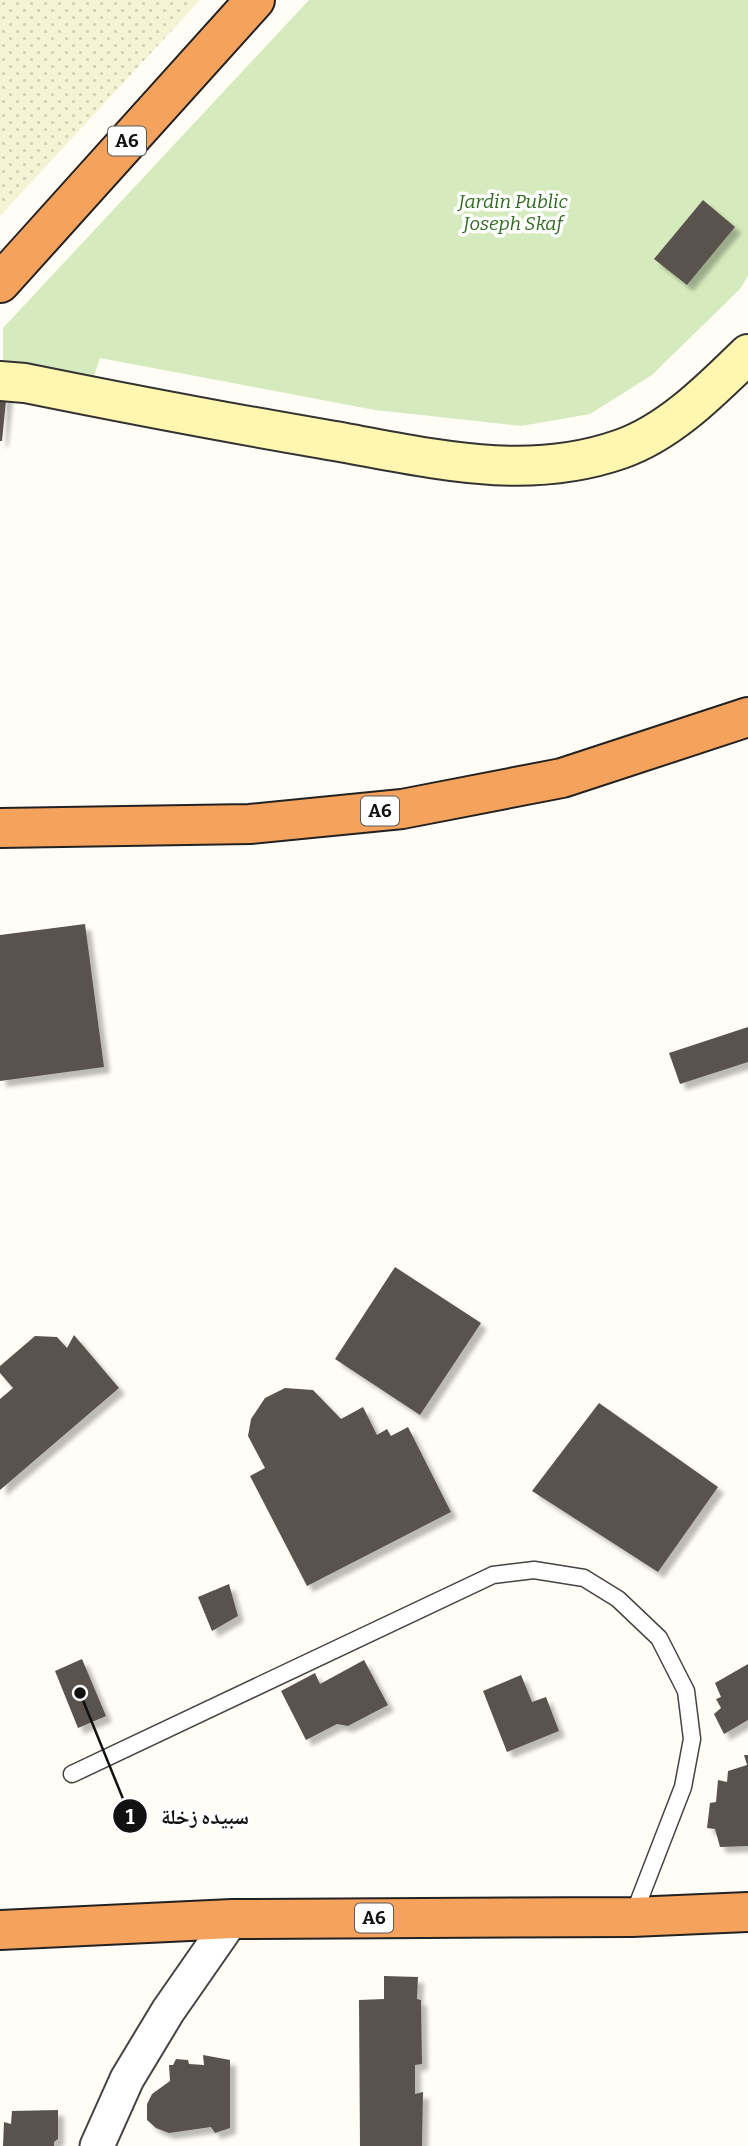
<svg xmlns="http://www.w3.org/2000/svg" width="748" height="2146" viewBox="0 0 748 2146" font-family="Bitter,'Noto Naskh Arabic',serif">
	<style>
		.farmland { fill: url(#farmland-dots) }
		.park { fill: #d5ebbd }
		.building { fill: #5a524d; filter: url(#shadow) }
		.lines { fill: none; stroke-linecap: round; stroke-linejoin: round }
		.lane-casing { stroke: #444; stroke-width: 19 }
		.street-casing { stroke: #444; stroke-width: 37 }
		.secondary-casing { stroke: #333; stroke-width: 42 }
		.highway-casing { stroke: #222; stroke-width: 42 }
		.lane { stroke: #fff; stroke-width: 16 }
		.street { stroke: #fff; stroke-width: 33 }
		.secondary { stroke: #fff6b0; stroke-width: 38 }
		.highway { stroke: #f5a25d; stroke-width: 38 }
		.labels { text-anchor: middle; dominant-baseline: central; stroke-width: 7; stroke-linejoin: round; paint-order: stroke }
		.shield { fill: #fff; stroke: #585858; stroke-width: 2 }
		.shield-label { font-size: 18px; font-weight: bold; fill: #111 }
		.park-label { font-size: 19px; font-style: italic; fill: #2f6b1f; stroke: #fff }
		.leader { fill: none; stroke: #111; stroke-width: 2.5 }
		.callout-dot { fill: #111; stroke: #fff; stroke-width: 2.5 }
		.mark-label { font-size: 21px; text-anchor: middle; font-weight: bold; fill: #fff }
		.callout-label { font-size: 21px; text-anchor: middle; font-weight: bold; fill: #111; stroke: #fff; stroke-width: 7; stroke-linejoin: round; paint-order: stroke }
	</style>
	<defs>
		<pattern id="farmland-dots" width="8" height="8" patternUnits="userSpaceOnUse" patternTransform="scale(1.75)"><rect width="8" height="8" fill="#f6f3d4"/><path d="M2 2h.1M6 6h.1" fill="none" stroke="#d2cfb5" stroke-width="1.8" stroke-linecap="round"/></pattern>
		<filter id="shadow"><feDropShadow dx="6" dy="6" stdDeviation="2" flood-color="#0004"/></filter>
	</defs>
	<rect width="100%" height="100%" fill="#fffdf5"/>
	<path class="farmland" d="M0,0h200l-200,216z"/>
	<path class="park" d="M309,0h439v276l-8,13 -88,86 -62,39 -69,12 -146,-16 -275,-52 -7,21 -90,-15v-36z"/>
	<path class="building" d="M703,200l32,27 -48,58 -33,-26z
		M7,391l-5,50h-2v-48z
		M85,924l19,143 -104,14v-146z
		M748,1027v35l-68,22 -11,-31z
		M395,1267l86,56 -61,92 -85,-56z
		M74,1335l45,53 -119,102v-91l13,-11 -13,-15v-7l35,-30 22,1 10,11z
		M285,1388l28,2 28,29 22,-12 14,28 10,-6 4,7 17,-9 43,85 -144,74 -57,-110 15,-8 -17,-32 3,-17 14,-21z
		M599,1403l119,84 -60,85 -126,-81z
		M229,1584l9,32 -26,15 -14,-34z
		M82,1659l24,57 -28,12 -23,-57z
		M364,1660l24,45 -40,21 -11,-2 -31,16 -25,-49 34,-18 5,11z
		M748,1664v56l-24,14 -10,-20 7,-6 -5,-9 5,-2 -6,-14z
		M521,1675l11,27 14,-5 13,34 -52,21 -24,-61z
		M744,1755h4v91l-28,1 -5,-18 -8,-1 3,-25 6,-1 2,-22 9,2 1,-11 19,-6z
		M384,1976l34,1 -1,22 4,1 1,64 -7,1v29l8,-2 -1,54h-62l-1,-146 25,-1z
		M203,2055l27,5v68l-15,5 -4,-6 -42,6 -13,-5 -9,-8v-16l5,-10 18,-13 -1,-16h4l3,-6 12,1 1,4 15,1z
		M58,2110v29l-4,3v4h-51l1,-24 7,2 1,-13z"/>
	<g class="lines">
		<g class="lane-casing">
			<path id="lane" d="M72,1774l421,-199 41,-5 50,8 34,21 41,39 27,53 6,48 -9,48 -50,129"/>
		</g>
		<g class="street-casing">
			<path id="street" d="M97,2146l30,-67 41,-68 64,-92"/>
		</g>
		<g class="secondary-casing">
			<path id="secondary" d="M0,381l25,2c99,20 198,39 298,56 100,17 199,45 298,10 49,-17 91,-60 127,-95"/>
		</g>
		<g class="highway-casing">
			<path id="highway" d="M0,283l255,-283
				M0,828l250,-4 152,-15 160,-31 186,-61
				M0,1930l232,-11 400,-2 116,-5"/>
		</g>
		<use href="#lane" class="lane"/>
		<use href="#street" class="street"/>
		<use href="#secondary" class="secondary"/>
		<use href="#highway" class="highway"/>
	</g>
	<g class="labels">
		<g class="shield">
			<rect x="108" y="126.5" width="38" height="29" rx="5"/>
			<rect x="361" y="796.5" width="38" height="29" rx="5"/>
			<rect x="355" y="1903.5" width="38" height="29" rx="5"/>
		</g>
		<g class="shield-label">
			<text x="127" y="141">A6</text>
			<text x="380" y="811">A6</text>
			<text x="374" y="1918">A6</text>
		</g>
		<g class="park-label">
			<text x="513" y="201">Jardin Public<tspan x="513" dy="22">Joseph Skaf</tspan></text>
		</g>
	</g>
	<path class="leader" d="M80 1693L130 1816"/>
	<g class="callout-dot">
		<circle cx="80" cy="1693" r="7"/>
		<circle cx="130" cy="1816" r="18"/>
	</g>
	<g class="mark-label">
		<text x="130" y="1824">1</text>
	</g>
	<g class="callout-label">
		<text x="205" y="1824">سبيده زخلة</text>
	</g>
</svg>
